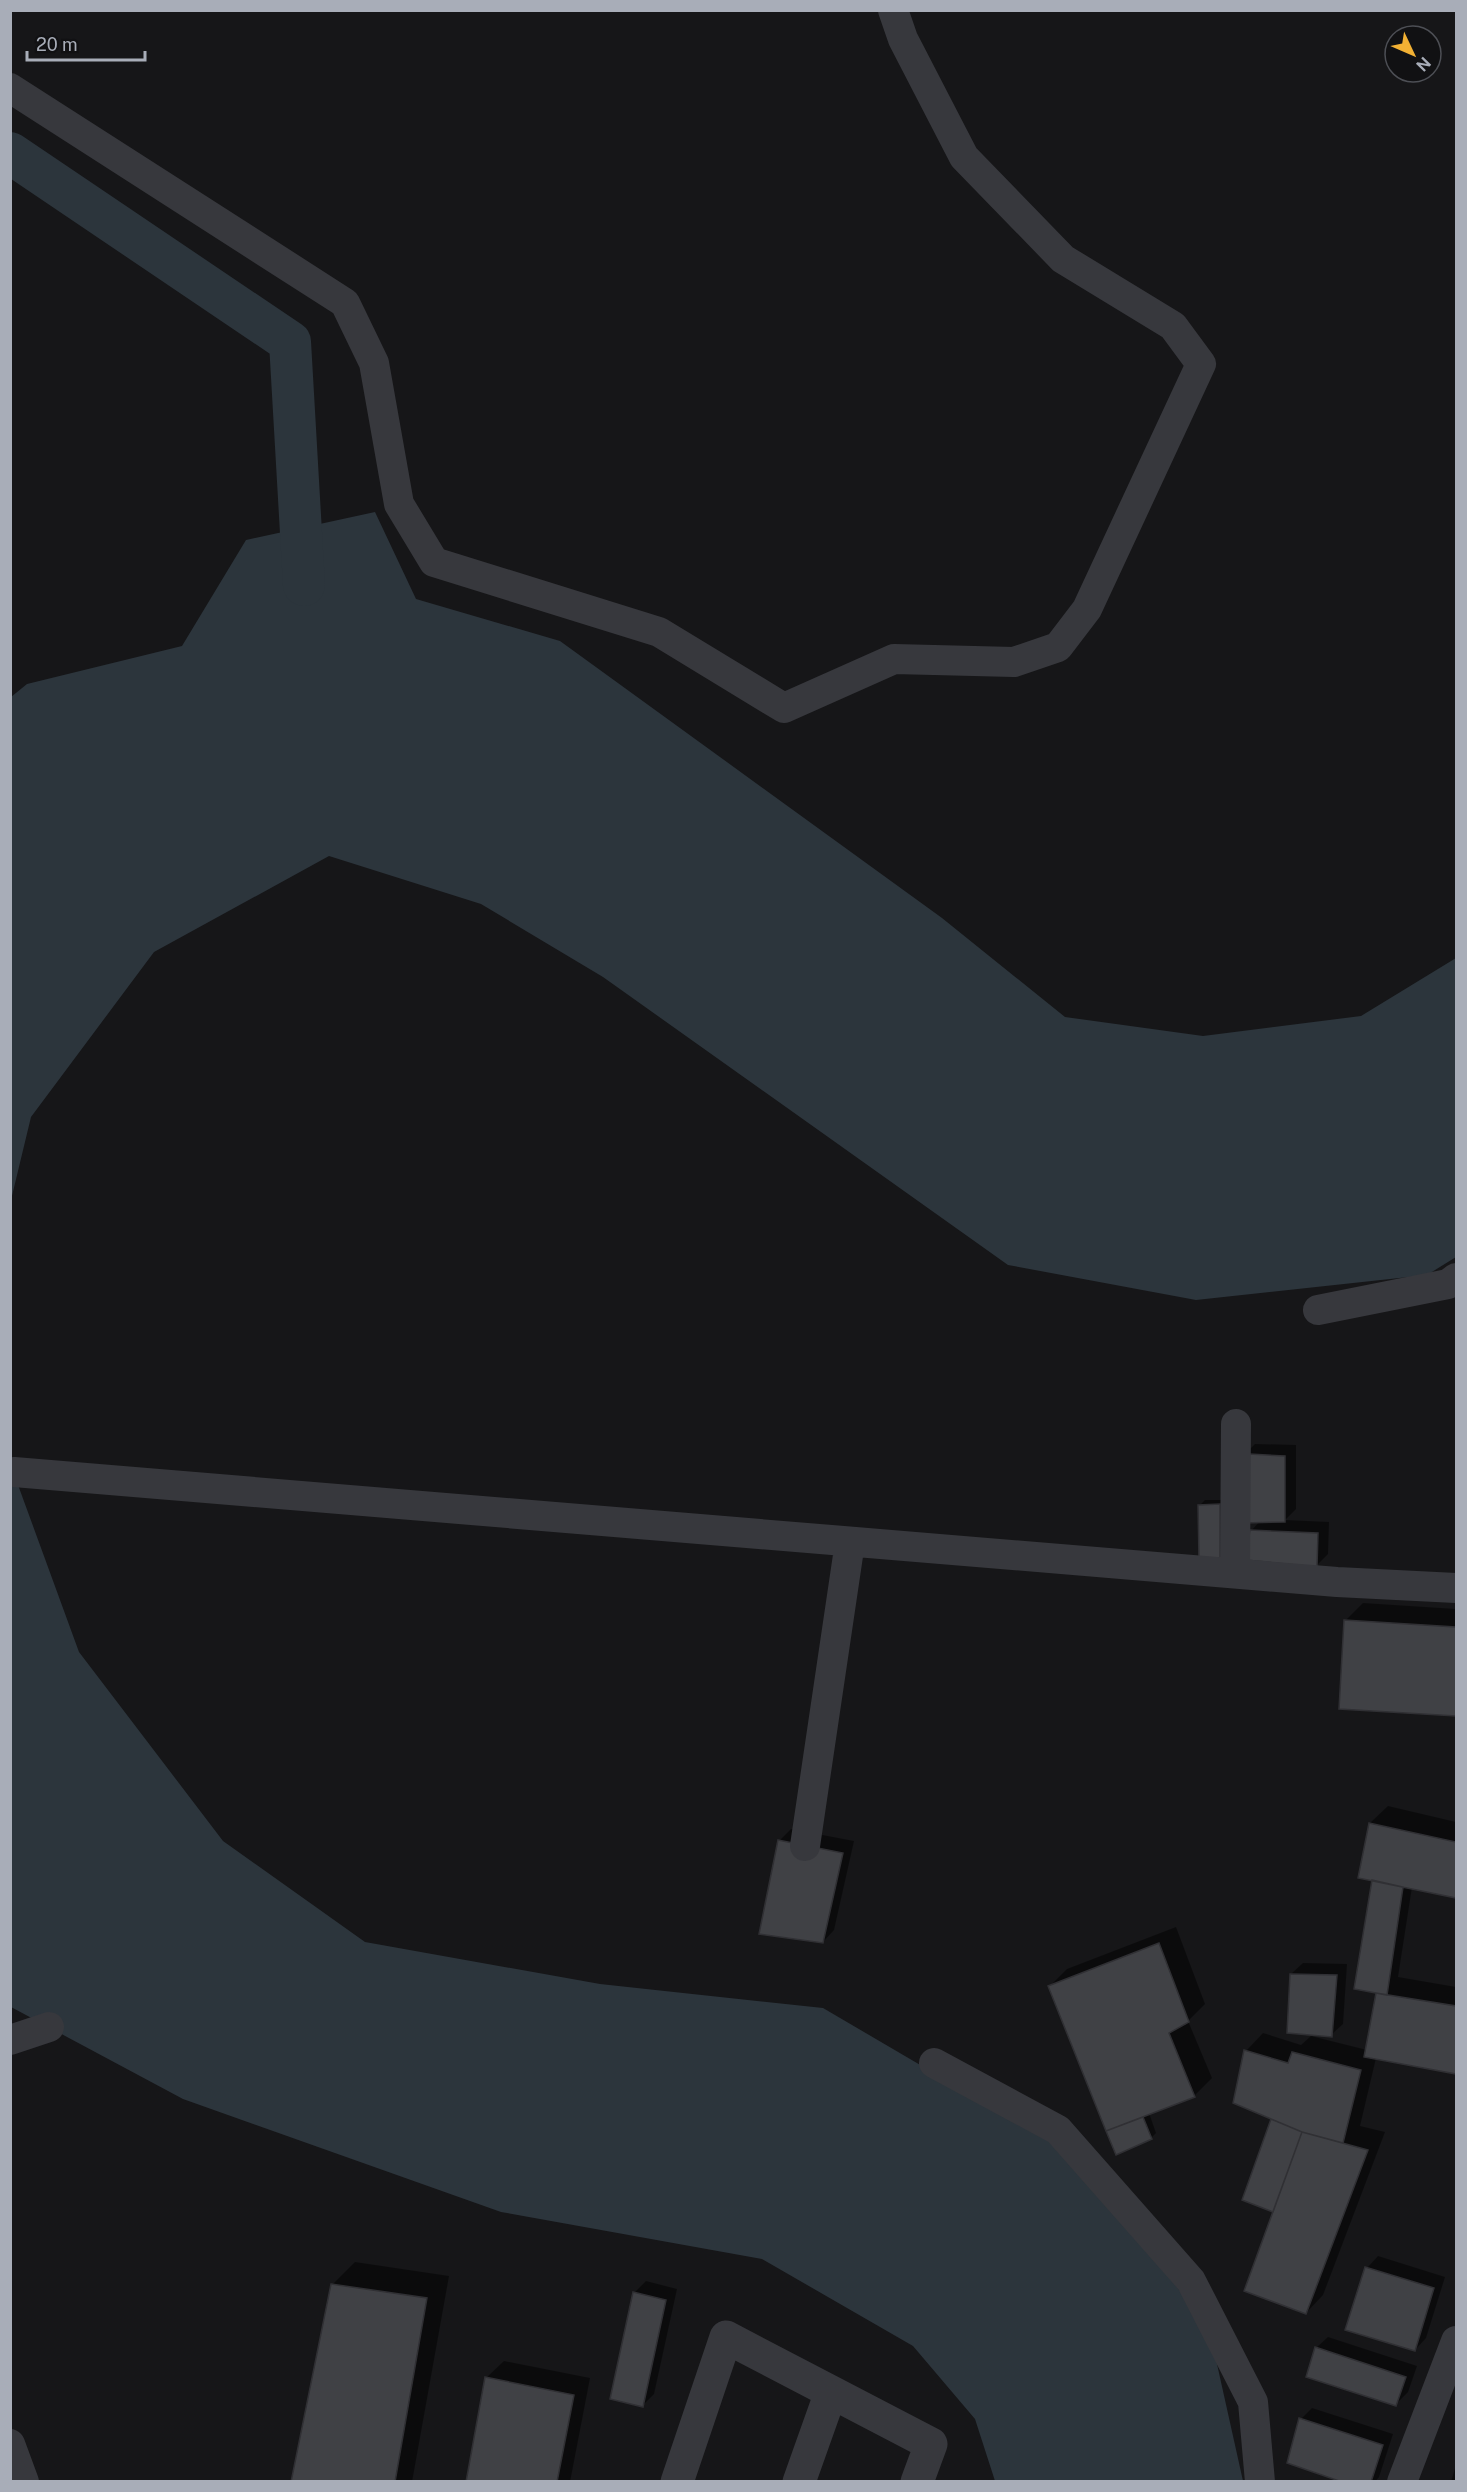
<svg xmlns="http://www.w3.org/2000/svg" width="1467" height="2492" viewBox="0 0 1467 2492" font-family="'Public Sans',sans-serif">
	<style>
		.water { fill: #2c353c }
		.shadow { fill: #0007 }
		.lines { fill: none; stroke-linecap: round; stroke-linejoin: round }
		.canal { stroke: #2c353c; stroke-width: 42 }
		.building { fill: #404145; stroke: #303034; stroke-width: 1.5 }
		.minor { stroke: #37383d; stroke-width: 30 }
		.tertiary { stroke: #37383d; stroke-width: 33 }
	</style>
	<rect width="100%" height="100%" fill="#161618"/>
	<path class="water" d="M375,512l41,87 144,42 382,277 123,99 138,19 158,-20 95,-58v299l-29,18 -231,25 -188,-35 -405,-288 -122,-73 -152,-48 -175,96 -123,165 -20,83v-503l16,-13 155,-38 64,-106z
		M10,1463l69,189 144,189 142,101 235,42 223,24 251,147 135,173 34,153h-248l-20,-62 -62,-73 -151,-87 -261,-47 -318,-113 -172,-92z"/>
	<path class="shadow" d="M1255,1444l41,1v64l-11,11 44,2 -1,32 -12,12 -65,-35 9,-10 -16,-66z
		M1205,1500h19l1,53 -6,5 -20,-52z
		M1363,1603l93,6v106l-115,-7 5,-88z
		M1388,1806l68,16v75l-44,-10 -14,90 58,10v86l-80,-15 -16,68 25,6 -62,163 -17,18 -31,-102 -31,-12 29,-81 -27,-67 17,-18 38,12 10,-9 56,14 11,-56 -5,-115 -13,-3 10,-53z
		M791,1829l63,12 -20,89 -11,12 -43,-102z
		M1176,1927l29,77 -17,17 24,57 -18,18 -45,17 7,20 -5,5 -43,-6 4,-4 -62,-142 17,-17z
		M1303,1963l44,1 -4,60 -12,11 -40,-61z
		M1378,2256l67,21 -19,61 -11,12 -48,-82z
		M355,2262l94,14 -37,206h-119l40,-198z
		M646,2281l31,8 -23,105 -12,12 -8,-113z
		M1328,2337l89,29 -9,26 -12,12 -80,-56z
		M504,2361l86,17 -20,104h-102l18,-104z
		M1312,2408l81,26 -14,43 -4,5h-29l-45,-63z
		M1456,2465v17h-5z"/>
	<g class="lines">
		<path class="canal" d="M10,153l280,189 14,243"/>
	</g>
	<path class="building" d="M1249,1454l36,2v66l-41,1z
		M1220,1504v56l-21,-1 -1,-54z
		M1250,1530l68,3 -1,34 -72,-7z
		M1344,1620l112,7v89l-117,-7z
		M1369,1823l87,19v56l-98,-20z
		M778,1840l65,13 -20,90 -64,-9z
		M1372,1880l31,7 -16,108 -33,-6z
		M1159,1943l30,79 -20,11 26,64 -89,34 -58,-145z
		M1290,1974l47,1 -5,62 -45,-4z
		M1376,1993l80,13v68l-92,-17z
		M1244,2050l44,13 4,-11 69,18 -18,73 -41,-11 -69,-29z
		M1143,2117l9,22 -36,16 -10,-24z
		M1271,2119l31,13 -29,80 -31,-12z
		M1302,2132l66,18 -62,164 -62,-23z
		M1365,2267l69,21 -19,63 -70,-21z
		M331,2284l96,14 -32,184h-104z
		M633,2292l33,8 -23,107 -33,-8z
		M1315,2347l91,30 -10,29 -90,-29z
		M485,2377l89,18 -17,87h-91z
		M1299,2418l84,27 -12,37h-29l-55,-19z"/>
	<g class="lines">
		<path class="minor" d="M10,88l335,215 29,60 25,141 35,58 225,70 125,76 110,-49 120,3 44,-15 29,-38 114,-245 -28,-38 -110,-67 -99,-102 -61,-118 -10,-29
			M1318,1310l130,-26 8,-6
			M14,1472l1323,110 119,6
			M1235,1573l1,-149
			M805,1846l45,-304
			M10,2040l39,-13
			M934,2063l124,67 133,151 62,121 7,80
			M10,2444l14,38
			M1402,2482l54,-141"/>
		<path class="tertiary" d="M677,2482l49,-145 205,107 -14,38
			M799,2482l32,-90"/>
	</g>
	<rect width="1467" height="2492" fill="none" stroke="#a8adb8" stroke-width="24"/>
	<g transform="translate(1413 54) rotate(134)"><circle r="28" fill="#111113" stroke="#4d4f55" stroke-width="1.5"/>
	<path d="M0-4.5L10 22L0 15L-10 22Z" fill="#f2b134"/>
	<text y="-9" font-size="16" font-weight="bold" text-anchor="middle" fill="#a8adb8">N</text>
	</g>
	<path d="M27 51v9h118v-9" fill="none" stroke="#a8adb8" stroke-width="3"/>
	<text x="36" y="51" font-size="18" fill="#a8adb8" stroke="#111113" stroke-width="4.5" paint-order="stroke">20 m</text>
</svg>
